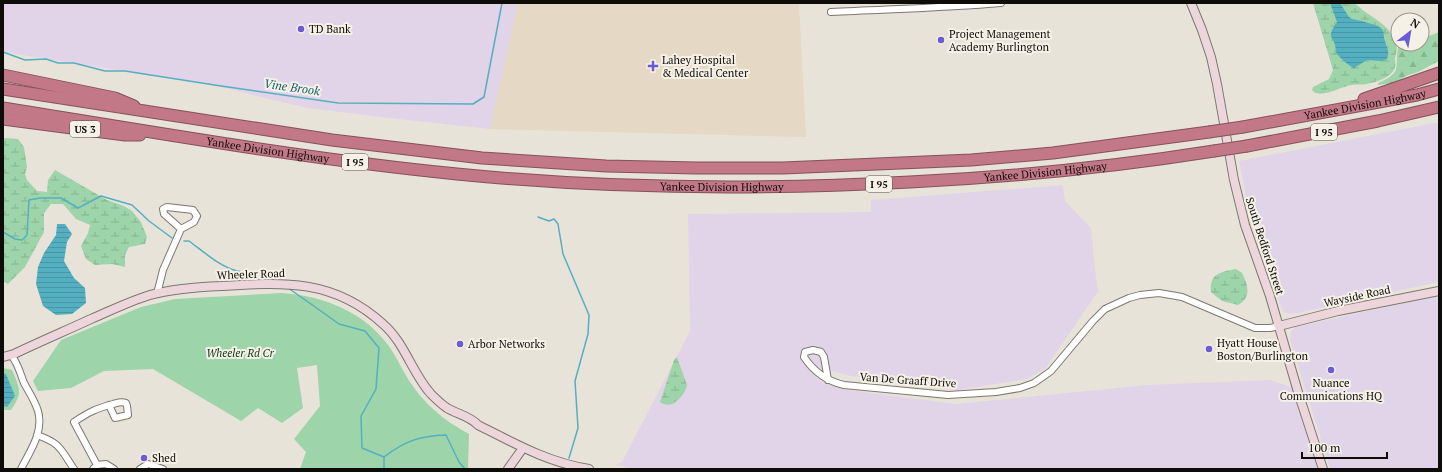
<svg xmlns="http://www.w3.org/2000/svg" width="1442" height="472" viewBox="0 0 1442 472" font-family="'PT Serif',serif">
	<style>
		.commercial { fill: #e2d4e8 }
		.medical { fill: #e5d8c4 }
		.forest { fill: url(#forest-firs) }
		.wetland { fill: url(#wetland-marsh) }
		.park { fill: #9dd4a9 }
		.water { fill: url(#water-rules) }
		.lines { fill: none; stroke-linecap: round; stroke-linejoin: round }
		.stream { stroke: #54afc0; stroke-width: 1.5 }
		.street-casing { stroke: #7c786f; stroke-width: 8 }
		.secondary-casing { stroke: #7c786f; stroke-width: 10 }
		.highway-casing { stroke: #83525a; stroke-width: 13 }
		.street { stroke: #fff; stroke-width: 6 }
		.secondary { stroke: #edd6db; stroke-width: 8 }
		.highway { stroke: #c27886; stroke-width: 11 }
		.highway-bridge-casing { stroke: #83525a; stroke-width: 13; stroke-linecap: butt }
		.highway-bridge { stroke: #c27886; stroke-width: 11 }
		.poi-dot { fill: #695cd5; stroke: #f6f1e7; stroke-width: 1.5 }
		.labels { text-anchor: middle; dominant-baseline: central; stroke-width: 4; stroke-linejoin: round; paint-order: stroke }
		.shield { fill: #f6f1e7; stroke: #54514c; stroke-width: 1 }
		.shield-label { font-size: 10px; font-weight: bold; fill: #0e0c09 }
		.poi-label { font-size: 11px; fill: #0e0c09; stroke: #f6f1e7; text-anchor: start }
		.street-label { font-size: 11px; fill: #0e0c09; stroke: #f6f1e7 }
		.park-label { font-size: 11px; font-style: italic; fill: #083719; stroke: #f6f1e7 }
		.water-label { font-size: 12px; font-style: italic; fill: #105e6a; stroke: #f6f1e7 }
	</style>
	<defs>
		<pattern id="forest-firs" width="22" height="20" patternUnits="userSpaceOnUse"><rect width="22" height="20" fill="#9dd4a9"/><path d="M5 1l3.5 6h-7zM16 11l3.5 6h-7z" fill="#86b590"/></pattern>
		<pattern id="wetland-marsh" width="20" height="14" patternUnits="userSpaceOnUse"><rect width="20" height="14" fill="#9dd4a9"/><path d="M1 5h8M5 5V1M11 12h8M15 12V8" fill="none" stroke="#86b590"/></pattern>
		<pattern id="water-rules" width="6" height="5" patternUnits="userSpaceOnUse"><rect width="6" height="5" fill="#54afc0"/><path d="M0 2.5h6" fill="none" stroke="#4895a4"/></pattern>
	</defs>
	<rect width="100%" height="100%" fill="#e8e3d9"/>
	<path class="commercial" d="M3,3h515l-28,126 -92,-10 -91,-11 -95,-23 -209,-33z
		M1434,123h5v159l-146,32 -10,-2 -34,-100 -10,-51z
		M1063,185l2,16 26,27 6,60 2,2 -54,79 -18,10 -69,11 -107,-14 -36,-9 -7,-12h-7l7,14 12,12 10,4 18,5 108,14 190,-19 124,-5 21,7 27,82h-570l-32,-1v1h-82l-19,-4 7,-3 68,-131 -2,-117 183,-2v-12z
		M1436,296h3v173h-109l-40,-129 1,-8 4,-5z"/>
	<path class="medical" d="M518,3h307l-26,1 7,133 -316,-8z"/>
	<path class="forest" d="M1439,32v29l-21,11 -12,4 -12,7 -16,2v-2c27,-11 15,-17 21,-39h23v-5z"/>
	<path class="wetland" d="M1313,3h42c14,15 33,18 41,40 2,4 0,11 -1,15 0,3 1,7 0,9 -2,10 -19,15 -28,17 -5,1 -10,0 -15,1 -10,1 -29,13 -38,7l-2,-2 1,-3 16,-8 4,-9z
		M3,138l15,1 6,8 3,20 -2,7 2,6 10,11 10,1 1,-12 7,-10 52,30 17,6 8,5 9,11 6,15 -2,7 -16,3 -4,8v12l-13,-3 -17,1 -9,-6 -5,-13 7,-13 2,-8 -14,-6 -13,-15h-12l-7,9v19l-19,35 -17,17 -5,-3z
		M1236,269l6,4c6,12 10,24 -4,32l-16,-4 -11,-9c-2,-18 9,-20 25,-23z
		M677,357l10,28c-2,11 -16,26 -27,17l14,-42z"/>
	<path class="park" d="M282,293c41,3 81,18 106,52 9,12 14,25 22,37 15,23 35,39 59,52l-1,35h-168l6,-17 -12,-13 26,-33 -3,-41 -20,3 6,40 -21,15 -24,-15 -17,13 -88,-52 -49,2 -33,17 -33,3 -5,-10 28,-41 80,-33 34,-8z
		M3,368l9,2c8,19 11,22 -1,40h-8z"/>
	<path class="water" d="M1330,3h10l9,14 3,2c6,1 27,6 30,10 3,4 1,8 3,12 2,8 5,10 2,18l-5,2 -15,-1 -13,8c-4,-1 -15,-11 -17,-14 -2,-3 -1,-6 -2,-9 -1,-5 -5,-7 -4,-12 1,-4 4,-7 6,-11z
		M57,224h8l7,10 -5,8 -3,19 10,17 11,10 1,15 -14,11 -16,1 -13,-9 -7,-22 2,-17 6,-14 12,-18z
		M3,373l3,1 9,22 -8,11 -4,-1z"/>
	<g class="lines">
		<path class="stream" d="M3,52l22,8 21,-1 12,4h16l31,8h20l96,15 117,17 135,1 11,-7 18,-94
			M538,217l11,4 5,-2 4,5 5,30 26,61 -1,19 -13,47 3,47 -9,30
			M3,232l12,7 7,1 5,-5 2,-35 11,-2h21l17,10 23,-12 31,9 17,16 23,17
			M184,241h5c15,11 30,25 48,30 11,3 23,0 34,4
			M288,288l23,16 28,20 26,7 14,17 -3,41 -15,27 1,32 22,9
			M384,457c21,-16 35,-21 62,-22l13,27 6,7
			M384,457v12"/>
		<g class="street-casing">
			<path id="street" d="M831,12c57,-3 113,-4 170,-9
				M167,207l26,3 4,6 -3,6 -13,7 -17,-15 -1,-5z
				M157,294l6,-24 18,-41
				M11,355c7,8 9,18 13,28 5,9 11,18 14,28 6,21 -8,40 -17,58
				M828,380l-4,-23 -3,-5 -8,-2 -8,2 -1,5c10,15 22,24 40,28l104,10 48,-3 24,-4 14,-5 17,-12 42,-50 12,-12 24,-11 11,-3 19,-2 23,4 73,31h15l9,-2
				M37,435c25,9 23,14 37,34
				M97,465l9,-1 8,5
				M93,469l4,-4 -23,-43c15,-10 21,-13 39,-18 4,-1 8,-3 13,-1l1,3 1,9 -13,3 -6,-13
				M140,469l8,-5 15,5"/>
		</g>
		<g class="secondary-casing">
			<path id="secondary" d="M1191,3l11,27 9,27 6,27 17,96 11,45 25,71 28,96 25,77
				M1279,326l59,-15 101,-20
				M3,357l11,-3c25,-12 51,-23 77,-35 19,-8 39,-18 59,-24 21,-6 49,-8 72,-9 62,-4 112,-7 161,38 22,19 29,49 48,70 5,5 10,10 16,14 10,6 23,8 31,17 38,19 69,37 111,44
				M508,469l15,-21"/>
		</g>
		<g class="highway-casing">
			<g id="highway">
				<path d="M3,75l112,23 19,8"/>
				<path d="M3,89l329,51 150,18 124,8 90,2h87l188,-8 82,-7 156,-21"/>
				<path d="M1364,99l75,-26"/>
				<path id="s1" d="M3,108c151,24 302,51 454,66 151,15 302,16 453,8 101,-5 203,-15 304,-31"/>
				<path d="M3,119l122,16h15"/>
				<path id="s2" d="M1243,127l174,-32 22,-6"/>
				<path d="M1247,146l131,-25 61,-14"/>
			</g>
		</g>
		<use href="#street" class="street"/>
		<use href="#secondary" class="secondary"/>
		<use href="#highway" class="highway"/>
		<g class="highway-bridge-casing">
			<path id="highway-bridge" d="M1209,132l34,-5
				M1214,151l33,-5"/>
		</g>
		<use href="#highway-bridge" class="highway-bridge"/>
	</g>
	<g class="poi-dot">
		<circle cx="301" cy="29" r="4"/>
		<circle cx="941" cy="40" r="4"/>
		<path d="M651 60h4v4h4v4h-4v4h-4v-4h-4v-4h4z"/>
		<circle cx="460" cy="344" r="4"/>
		<circle cx="1209" cy="349" r="4"/>
		<circle cx="1331" cy="370" r="4"/>
		<circle cx="144" cy="458" r="4"/>
	</g>
	<g class="labels">
		<g class="shield">
			<rect x="70" y="121" width="30" height="16" rx="3"/>
			<rect x="1311" y="124" width="26" height="16" rx="3"/>
			<rect x="342" y="154" width="26" height="16" rx="3"/>
			<rect x="866" y="176" width="26" height="16" rx="3"/>
		</g>
		<g class="shield-label">
			<text x="85" y="129">US 3</text>
			<text x="1324" y="132">I 95</text>
			<text x="355" y="162">I 95</text>
			<text x="879" y="184">I 95</text>
		</g>
		<g class="poi-label">
			<text x="309" y="29">TD Bank</text>
			<text x="949" y="34">Project Management<tspan x="949" dy="13">Academy Burlington</tspan></text>
			<text x="662" y="60">Lahey Hospital<tspan x="662" dy="13">&amp; Medical Center</tspan></text>
			<text x="1217" y="343">Hyatt House<tspan x="1217" dy="13">Boston/Burlington</tspan></text>
			<text x="468" y="344">Arbor Networks</text>
			<text x="1331" y="383" text-anchor="middle">Nuance<tspan x="1331" dy="13">Communications HQ</tspan></text>
			<text x="152" y="458">Shed</text>
		</g>
		<g class="street-label">
			<text stroke="none"><textPath href="#s2" startOffset="124">Yankee Division Highway</textPath></text>
			<text stroke="none"><textPath href="#s1" startOffset="268">Yankee Division Highway</textPath></text>
			<text stroke="none"><textPath href="#s1" startOffset="1048">Yankee Division Highway</textPath></text>
			<text stroke="none"><textPath href="#s1" startOffset="724">Yankee Division Highway</textPath></text>
			<text transform="translate(1265 246) rotate(72)">South Bedford Street</text>
			<text transform="translate(251 274) rotate(-2)">Wheeler Road</text>
			<text transform="translate(1357 296) rotate(-12)">Wayside Road</text>
			<text transform="translate(908 380) rotate(4)">Van De Graaff Drive</text>
		</g>
		<g class="park-label">
			<text x="240" y="353">Wheeler Rd Cr</text>
		</g>
		<g class="water-label">
			<text transform="translate(292 87) rotate(8)">Vine Brook</text>
		</g>
	</g>
	<rect width="1442" height="472" fill="none" stroke="#0e0c09" stroke-width="8"/>
	<g transform="translate(1410 32) rotate(31)"><circle r="19" fill="#f6f1e7" stroke="#99958e"/>
	<path d="M0-3L7 15L0 10L-7 15Z" fill="#695cd5"/>
	<text y="-6" font-size="11" font-weight="bold" text-anchor="middle" fill="#0e0c09">N</text>
	</g>
	<path d="M1302 452v6h85v-6" fill="none" stroke="#0e0c09" stroke-width="2"/>
	<text x="1308" y="452" font-size="12" fill="#0e0c09" stroke="#f6f1e7" stroke-width="3" paint-order="stroke">100 m</text>
</svg>
